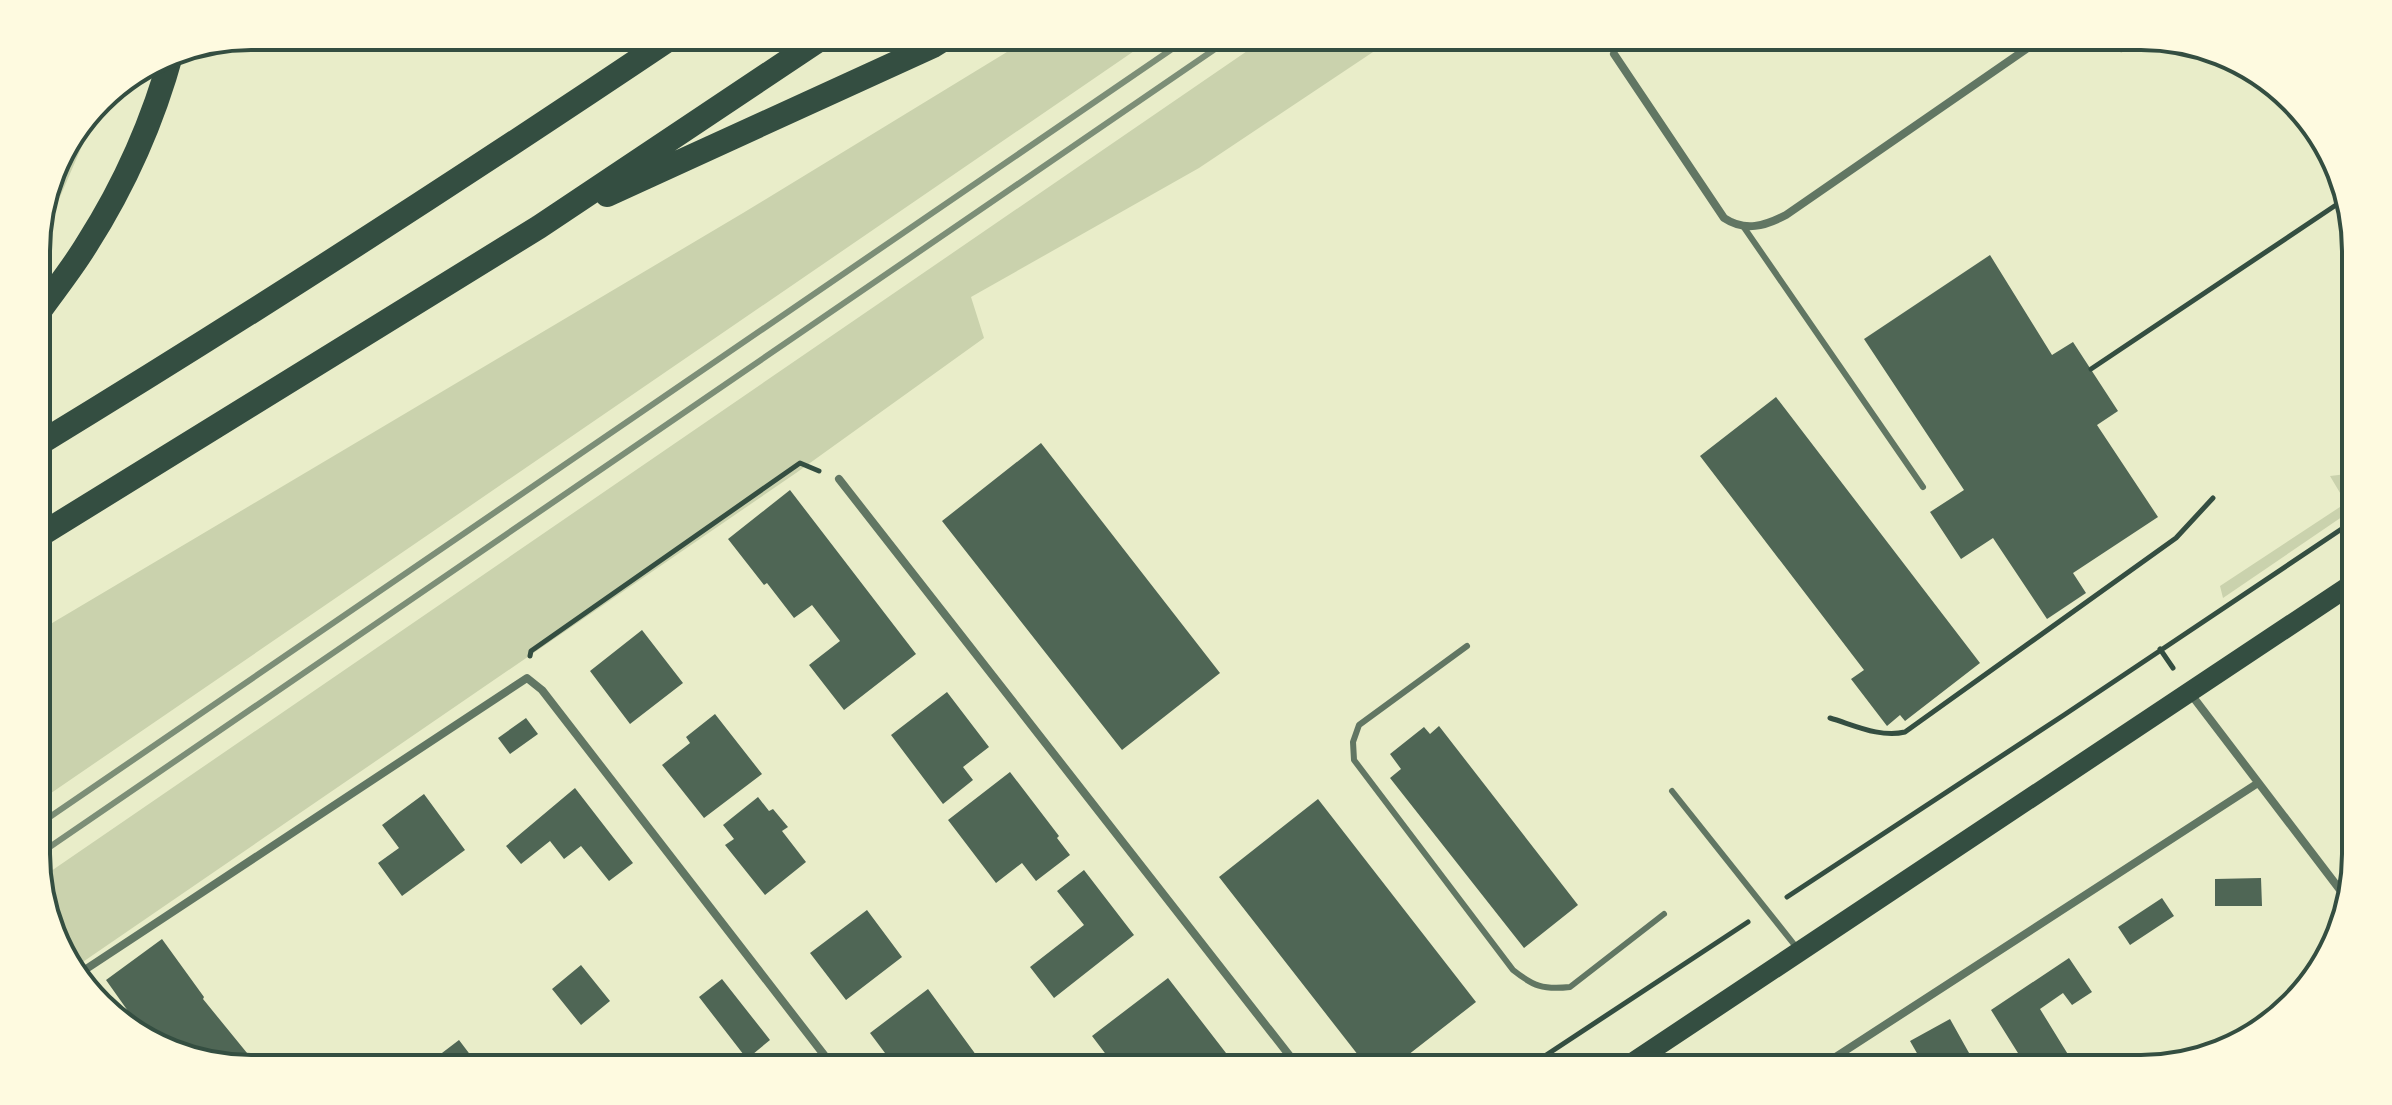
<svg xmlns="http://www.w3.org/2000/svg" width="2392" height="1105" viewBox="0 0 2392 1105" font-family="'Roboto Condensed',sans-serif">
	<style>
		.green { fill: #cad2ad }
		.building { fill: #4f6655 }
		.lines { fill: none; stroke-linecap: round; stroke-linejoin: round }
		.path { stroke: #344e41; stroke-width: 5 }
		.service { stroke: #617663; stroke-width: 6 }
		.minor { stroke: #617663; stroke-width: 8 }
		.primary { stroke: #344e41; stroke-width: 20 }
		.motorway { stroke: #344e41; stroke-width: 24 }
		.rail { stroke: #7c8e77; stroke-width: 6 }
		.rim { fill: none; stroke: #344e41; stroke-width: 4 }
	</style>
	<rect width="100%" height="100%" fill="#e9edc9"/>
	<path class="green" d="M1033,36h123l-1118,766 -1,-170 706,-419z
		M1269,36h128l-198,132 -228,129 13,41 -188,135 -722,495 -36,-88z
		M2113,36h28l4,1 -24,16 -8,-12z
		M103,97l-46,107 -19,27 20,-75z
		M2355,473v35l-132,90 -3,-12 126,-83 -16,-27z"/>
	<path class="building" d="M1492,36h22l-15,10z
		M1990,255l62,100 21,-13 45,69 -21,14 61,92 -85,56 13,20 -39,26 -54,-81 -32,21 -31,-47 34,-22 -100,-151z
		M1776,397l204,266 -75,58 -5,-6 -13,11 -36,-47 13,-9 -164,-214z
		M2355,400v23l-11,-16z
		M1041,443l179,230 -98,77 -180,-229z
		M790,490l126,164 -72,56 -35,-45 31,-24 -28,-36 -18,13 -27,-35 -3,2 -36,-46z
		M642,630l41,53 -53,41 -40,-53z
		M947,692l42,55 -26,20 10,13 -30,24 -52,-69z
		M715,714l47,60 -58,44 -42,-53 28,-22 -4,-6z
		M526,718l12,16 -28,20 -12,-16z
		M1439,726l139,179 -54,43 -134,-170 11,-9 -11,-15 34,-27 6,7z
		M1010,772l49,64 -2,2 13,17 -34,26 -14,-18 -26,20 -48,-63z
		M575,788l58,75 -24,18 -28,-35 -17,13 -14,-18 -29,23 -15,-18z
		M424,794l41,56 -63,46 -24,-33 21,-15 -17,-23z
		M758,797l11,14 4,-2 15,18 -6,4 24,31 -41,33 -40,-50 9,-6 -11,-14z
		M1318,799l158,203 -86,67h-21l-150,-192z
		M1084,870l50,65 -80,63 -24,-31 54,-42 -27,-34z
		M2261,878l1,28h-47v-27z
		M2162,898l12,18 -44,29 -12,-18z
		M867,910l35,47 -56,43 -36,-47z
		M162,939l42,58 -1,2 57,70 -89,-16 -15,-19 -6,4 -5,-3 -39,-55z
		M2327,946l3,3 -14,16 -5,-5z
		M2069,958l23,34 -20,13 -9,-12 -23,16 37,60h-49l-37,-59z
		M581,965l29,36 -29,24 -29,-36z
		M1168,978l58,75 -20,16h-13l-7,-10 -13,10h-42l-4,-6 -10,6 -25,-33z
		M722,979l48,61 -23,19 -48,-62z
		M928,989l51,70 -13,10h-69l-27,-36z
		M1950,1019l28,50h-52l-16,-28z
		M459,1040l22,29h-60z
		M792,1058l8,11h-22z"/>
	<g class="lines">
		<path class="path" d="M2091,369l248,-166
			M2160,649l13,19
			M530,656l1,-5 269,-188 19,8
			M1830,718c24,7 50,20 75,14l271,-194 37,-40
			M1787,897l277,-182 291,-195
			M1525,1069l223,-147"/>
		<path class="service" d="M1743,226l180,261
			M1467,646l-108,79 -6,17 1,18 159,210c20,16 30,20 57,17l94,-73
			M1672,791l125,157"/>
		<path class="minor" d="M1614,54l110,164c21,14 41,8 62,-3l259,-179
			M839,479l461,590
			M2190,693l157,206
			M77,975l450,-297 15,12 293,379
			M1817,1069l441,-286"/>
		<path class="primary" d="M1623,1069l732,-487"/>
		<path class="motorway" d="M607,195l326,-149 16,-10
			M37,315c16,-23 35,-46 50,-71 37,-58 67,-126 85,-192
			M37,445c215,-131 427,-268 637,-409
			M37,537l502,-310 286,-191"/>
		<path class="rail" d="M38,825l1153,-789
			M38,855l1196,-819"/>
	</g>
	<path d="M0 0H2392V1105H0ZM251 50H2141A201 201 0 0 1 2342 251V854A201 201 0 0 1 2141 1055H251A201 201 0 0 1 50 854V251A201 201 0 0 1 251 50Z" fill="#fefae0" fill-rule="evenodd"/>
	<path class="rim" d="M251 50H2141A201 201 0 0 1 2342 251V854A201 201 0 0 1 2141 1055H251A201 201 0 0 1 50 854V251A201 201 0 0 1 251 50Z"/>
</svg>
